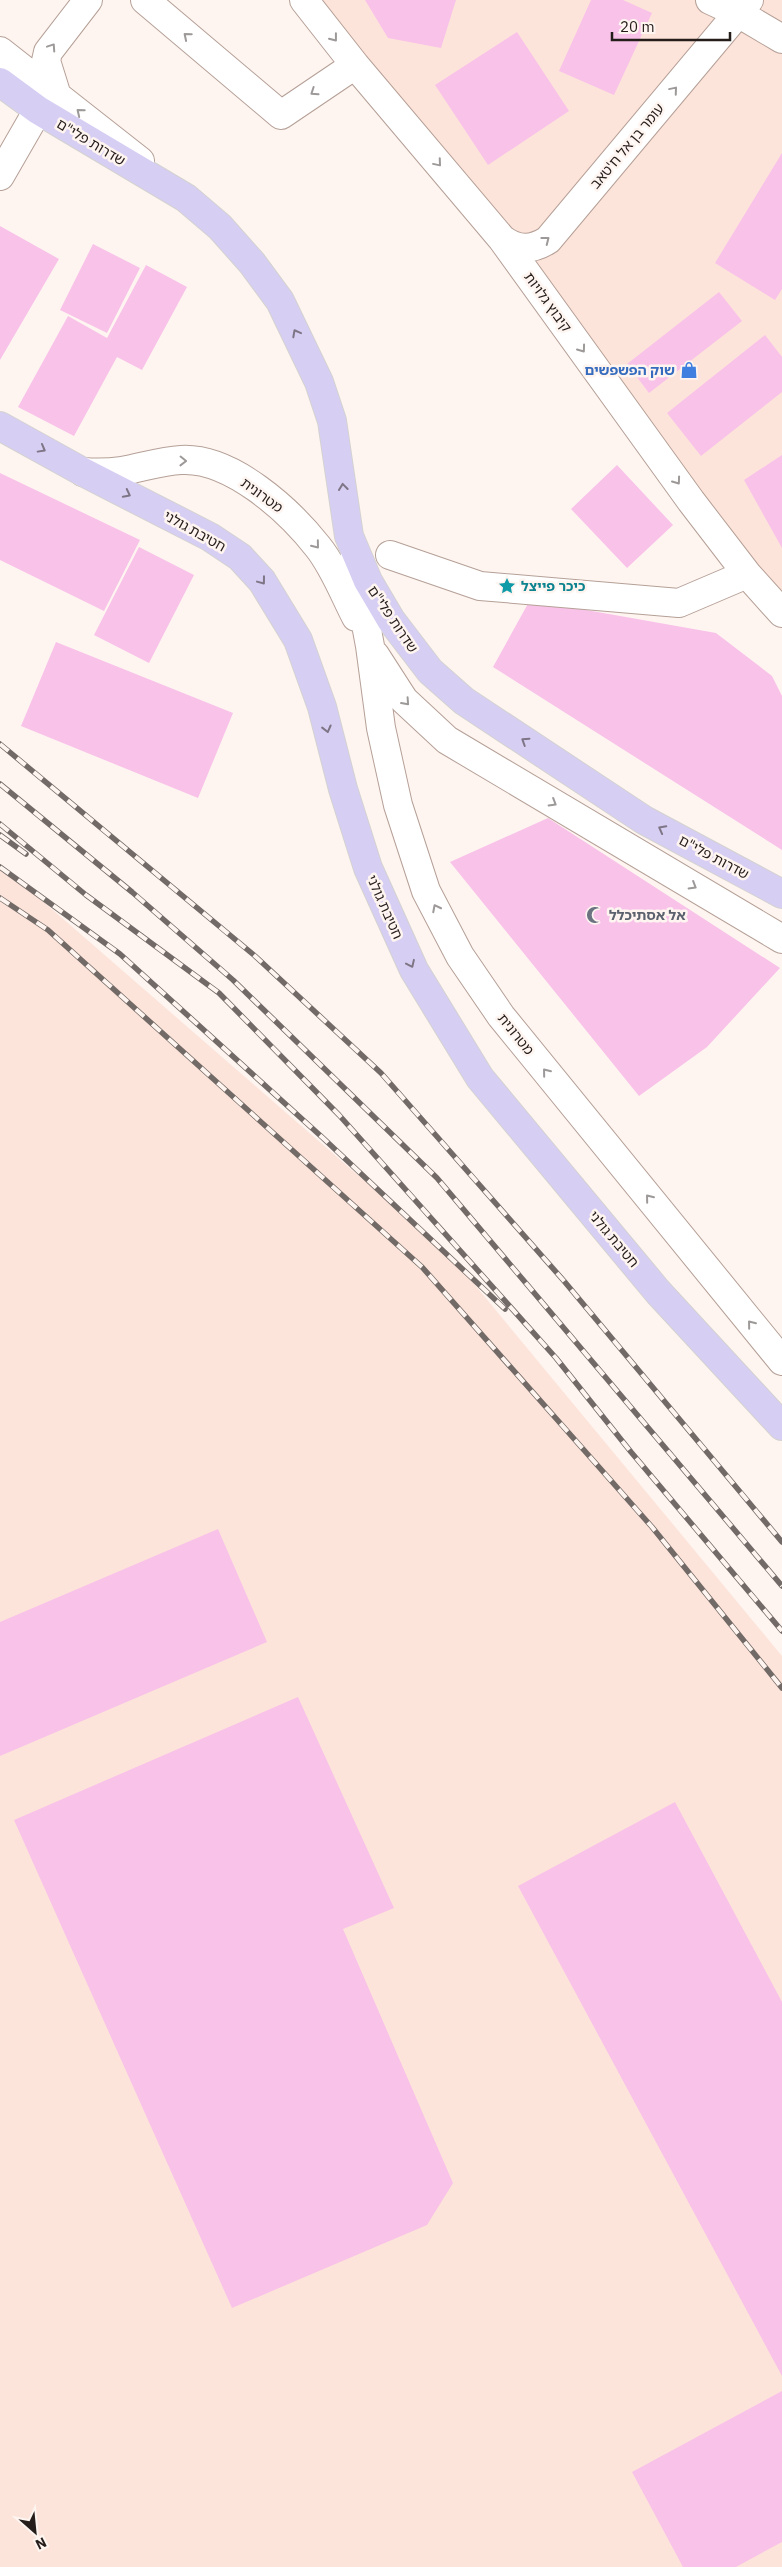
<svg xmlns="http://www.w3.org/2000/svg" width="782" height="2567" viewBox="0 0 782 2567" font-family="'IBM Plex Sans','Noto Sans Hebrew',sans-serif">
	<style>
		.built { fill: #fde4da }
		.building { fill: #f9c2e9 }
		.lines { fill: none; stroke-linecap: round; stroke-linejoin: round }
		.minor-casing { stroke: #b5a097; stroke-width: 30 }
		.highway-casing { stroke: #d3d2d1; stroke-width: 30 }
		.minor { stroke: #fff; stroke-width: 28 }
		.highway { stroke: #d7cef3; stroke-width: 28 }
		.rail-casing { stroke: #726a66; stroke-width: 5.5 }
		.rail { stroke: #fef5f1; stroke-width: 4; stroke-dasharray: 11; stroke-linecap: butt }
		.oneway { stroke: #9d9998 }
		.oneway2 { stroke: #7e7686 }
		.labels { text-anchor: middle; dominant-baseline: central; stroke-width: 5; stroke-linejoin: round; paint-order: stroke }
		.street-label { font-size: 14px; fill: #251d1a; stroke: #fef5f1 }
		.shop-label { font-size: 14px; font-weight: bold; fill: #366cbe; stroke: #fef5f1; text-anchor: end }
		.culture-label { font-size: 14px; font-weight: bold; fill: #0d838f; stroke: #fef5f1; text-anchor: start }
		.worship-label { font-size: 14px; font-weight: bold; fill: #5b616d; stroke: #fef5f1; text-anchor: start }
	</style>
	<rect width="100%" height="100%" fill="#fef5f1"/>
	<path class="built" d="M304,0h402l45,19 13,-19h18v613z
		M0,864l451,392 331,400v911h-782z"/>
	<path class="building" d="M365,0h91l-15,48 -53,-10z
		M591,0h32l29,13 -38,82 -55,-24z
		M517,32l52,79 -81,54 -53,-80z
		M782,153v136l-7,11 -60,-37z
		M0,226l59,33 -59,101z
		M93,244l47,24 -33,65 -47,-23z
		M146,265l41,22 -45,83 -25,-13 -43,79 -56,-29 50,-91 39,22z
		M719,292l23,29 -93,72 -22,-29z
		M765,335l17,22v35l-81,64 -34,-43z
		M782,455v93l-38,-68z
		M617,465l56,60 -46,43 -56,-59z
		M0,473l140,67 -36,71 -104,-51z
		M139,547l55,28 -45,88 -55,-28z
		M530,600l186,33 56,43 10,20v154l-289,-183z
		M56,642l177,71 -35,85 -177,-72z
		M548,818l232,150 -73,79 -68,49 -189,-234z
		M218,1529l49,113 -267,114v-134z
		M298,1697l96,211 -51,21 110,254 -26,42 -195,83 -218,-488z
		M675,1802l107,200v374l-264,-490z
		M782,2391v151l-46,25h-53l-51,-95z"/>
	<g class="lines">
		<g class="minor-casing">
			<path id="minor" d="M145,0l136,115 74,-50
				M304,0l51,65 147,174 189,262 56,73 35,39
				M710,0l28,13 44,26
				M0,51l140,110
				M56,93l-10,-32 2,-9 40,-52
				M0,176l38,-66
				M502,239c16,12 30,11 46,1l201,-240
				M83,472c13,1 25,1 38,-1 20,-3 39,-10 60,-11 50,-3 108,50 137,87 16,20 26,47 38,70
				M390,555l90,31 199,17 68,-29
				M354,560l16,86 11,82 17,77 28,86 34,65 41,60 281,345
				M375,655l29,45 43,40 335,199"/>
		</g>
		<g class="highway-casing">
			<path id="highway" d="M0,82l38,28 148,88 34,29 32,36 28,38 39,81 13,39 17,115 19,45 23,39 39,51 34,30 180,119 138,74
				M0,426l83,46 127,65 30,20 22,24 36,59 24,67 21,82 25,79 46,102 66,108 178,214 124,134"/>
		</g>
		<use href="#minor" class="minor"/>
		<use href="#highway" class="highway"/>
		<g class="rail-casing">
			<path id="rail" d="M0,744l255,212 126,117 183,208 218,261
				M0,784l132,108 101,88 204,198 345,408
				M0,824l86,71 133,98 120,122 217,243 75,94 151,179
				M0,835l26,19
				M0,867l120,87 203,184 182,171
				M0,898l48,32 374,337 230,260 130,161"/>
		</g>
		<use href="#rail" class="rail"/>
	</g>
	<defs><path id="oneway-chevron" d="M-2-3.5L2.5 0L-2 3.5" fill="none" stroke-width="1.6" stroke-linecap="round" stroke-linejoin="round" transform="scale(1.25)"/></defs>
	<g class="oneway">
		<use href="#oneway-chevron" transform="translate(187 36) rotate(-140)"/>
		<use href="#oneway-chevron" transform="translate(334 38) rotate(52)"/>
		<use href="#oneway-chevron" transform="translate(52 47) rotate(-56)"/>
		<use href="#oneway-chevron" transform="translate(674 90) rotate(-50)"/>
		<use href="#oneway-chevron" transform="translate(314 92) rotate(146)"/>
		<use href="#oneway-chevron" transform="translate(80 112) rotate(-141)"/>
		<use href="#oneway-chevron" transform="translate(438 163) rotate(50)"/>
		<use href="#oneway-chevron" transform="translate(546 240) rotate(-38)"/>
		<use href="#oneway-chevron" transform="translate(582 349) rotate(54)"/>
		<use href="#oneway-chevron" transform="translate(183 461) rotate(1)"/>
		<use href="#oneway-chevron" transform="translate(677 481) rotate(54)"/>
		<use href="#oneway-chevron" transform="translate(316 545) rotate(51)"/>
		<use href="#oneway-chevron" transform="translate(406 702) rotate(48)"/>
		<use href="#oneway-chevron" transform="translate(553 803) rotate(31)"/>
		<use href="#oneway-chevron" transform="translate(693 886) rotate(31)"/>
		<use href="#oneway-chevron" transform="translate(436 908) rotate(-117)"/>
		<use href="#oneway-chevron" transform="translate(546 1072) rotate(-129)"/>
		<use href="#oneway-chevron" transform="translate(649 1198) rotate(-129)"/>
		<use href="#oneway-chevron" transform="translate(751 1324) rotate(-129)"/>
	</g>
	<g class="oneway2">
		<use href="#oneway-chevron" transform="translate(296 333) rotate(-118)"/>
		<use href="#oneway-chevron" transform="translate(42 449) rotate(29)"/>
		<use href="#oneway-chevron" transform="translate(343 487) rotate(-97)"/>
		<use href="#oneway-chevron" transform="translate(127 494) rotate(27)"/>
		<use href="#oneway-chevron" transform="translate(262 581) rotate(53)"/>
		<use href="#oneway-chevron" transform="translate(327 729) rotate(76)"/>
		<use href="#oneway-chevron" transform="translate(525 741) rotate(-147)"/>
		<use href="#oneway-chevron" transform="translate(662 829) rotate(-152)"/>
		<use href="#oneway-chevron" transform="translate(411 964) rotate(65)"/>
	</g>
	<defs>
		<g id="shop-bare" transform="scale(1.35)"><path d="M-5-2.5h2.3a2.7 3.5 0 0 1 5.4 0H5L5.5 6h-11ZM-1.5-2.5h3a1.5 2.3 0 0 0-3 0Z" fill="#3f7fe0" stroke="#fef5f1" stroke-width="2.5" paint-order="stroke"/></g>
		<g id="sight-bare" transform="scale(1.35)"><path d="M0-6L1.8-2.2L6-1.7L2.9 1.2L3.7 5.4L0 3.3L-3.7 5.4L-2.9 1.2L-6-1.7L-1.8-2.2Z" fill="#0f9aa8" stroke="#fef5f1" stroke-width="2.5" paint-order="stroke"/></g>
		<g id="mosque-bare" transform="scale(1.35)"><path d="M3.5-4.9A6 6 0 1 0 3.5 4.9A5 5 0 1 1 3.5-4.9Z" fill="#6b7280" stroke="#fef5f1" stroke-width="2.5" paint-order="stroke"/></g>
	</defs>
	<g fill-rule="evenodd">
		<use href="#shop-bare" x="689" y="370"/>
		<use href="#sight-bare" x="507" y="586"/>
		<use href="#mosque-bare" x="595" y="915"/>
	</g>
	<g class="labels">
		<g class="street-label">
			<text transform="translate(91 142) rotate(31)">שדרות פלי"ם</text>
			<text transform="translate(627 146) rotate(-50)">עומר בן אל ח'טאב</text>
			<text transform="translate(548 302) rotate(54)">קיבוץ גלויות</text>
			<text transform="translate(262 495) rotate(36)">מטרונית</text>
			<text transform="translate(195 531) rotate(29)">חטיבת גולני</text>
			<text transform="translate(393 619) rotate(56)">שדרות פלי"ם</text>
			<text transform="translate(714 857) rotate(28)">שדרות פלי"ם</text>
			<text transform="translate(385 907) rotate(66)">חטיבת גולני</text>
			<text transform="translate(516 1034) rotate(51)">מטרונית</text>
			<text transform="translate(614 1239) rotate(50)">חטיבת גולני</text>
		</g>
		<g class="shop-label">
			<text x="675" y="370">שוק הפשפשים</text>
		</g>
		<g class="culture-label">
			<text x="521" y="586">כיכר פייצל</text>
		</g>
		<g class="worship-label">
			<text x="609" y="915">אל אסתיכלל</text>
		</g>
	</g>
	<g transform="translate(35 2532) rotate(153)" stroke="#fef5f1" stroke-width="4" paint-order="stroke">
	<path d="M0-4L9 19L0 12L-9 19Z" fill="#251d1a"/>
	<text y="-8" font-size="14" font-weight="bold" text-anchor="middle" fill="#251d1a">N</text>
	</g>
	<path d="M612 32v8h118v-8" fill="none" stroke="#251d1a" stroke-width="2.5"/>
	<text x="620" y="32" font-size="15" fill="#251d1a" stroke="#fef5f1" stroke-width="4" paint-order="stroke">20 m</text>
</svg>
